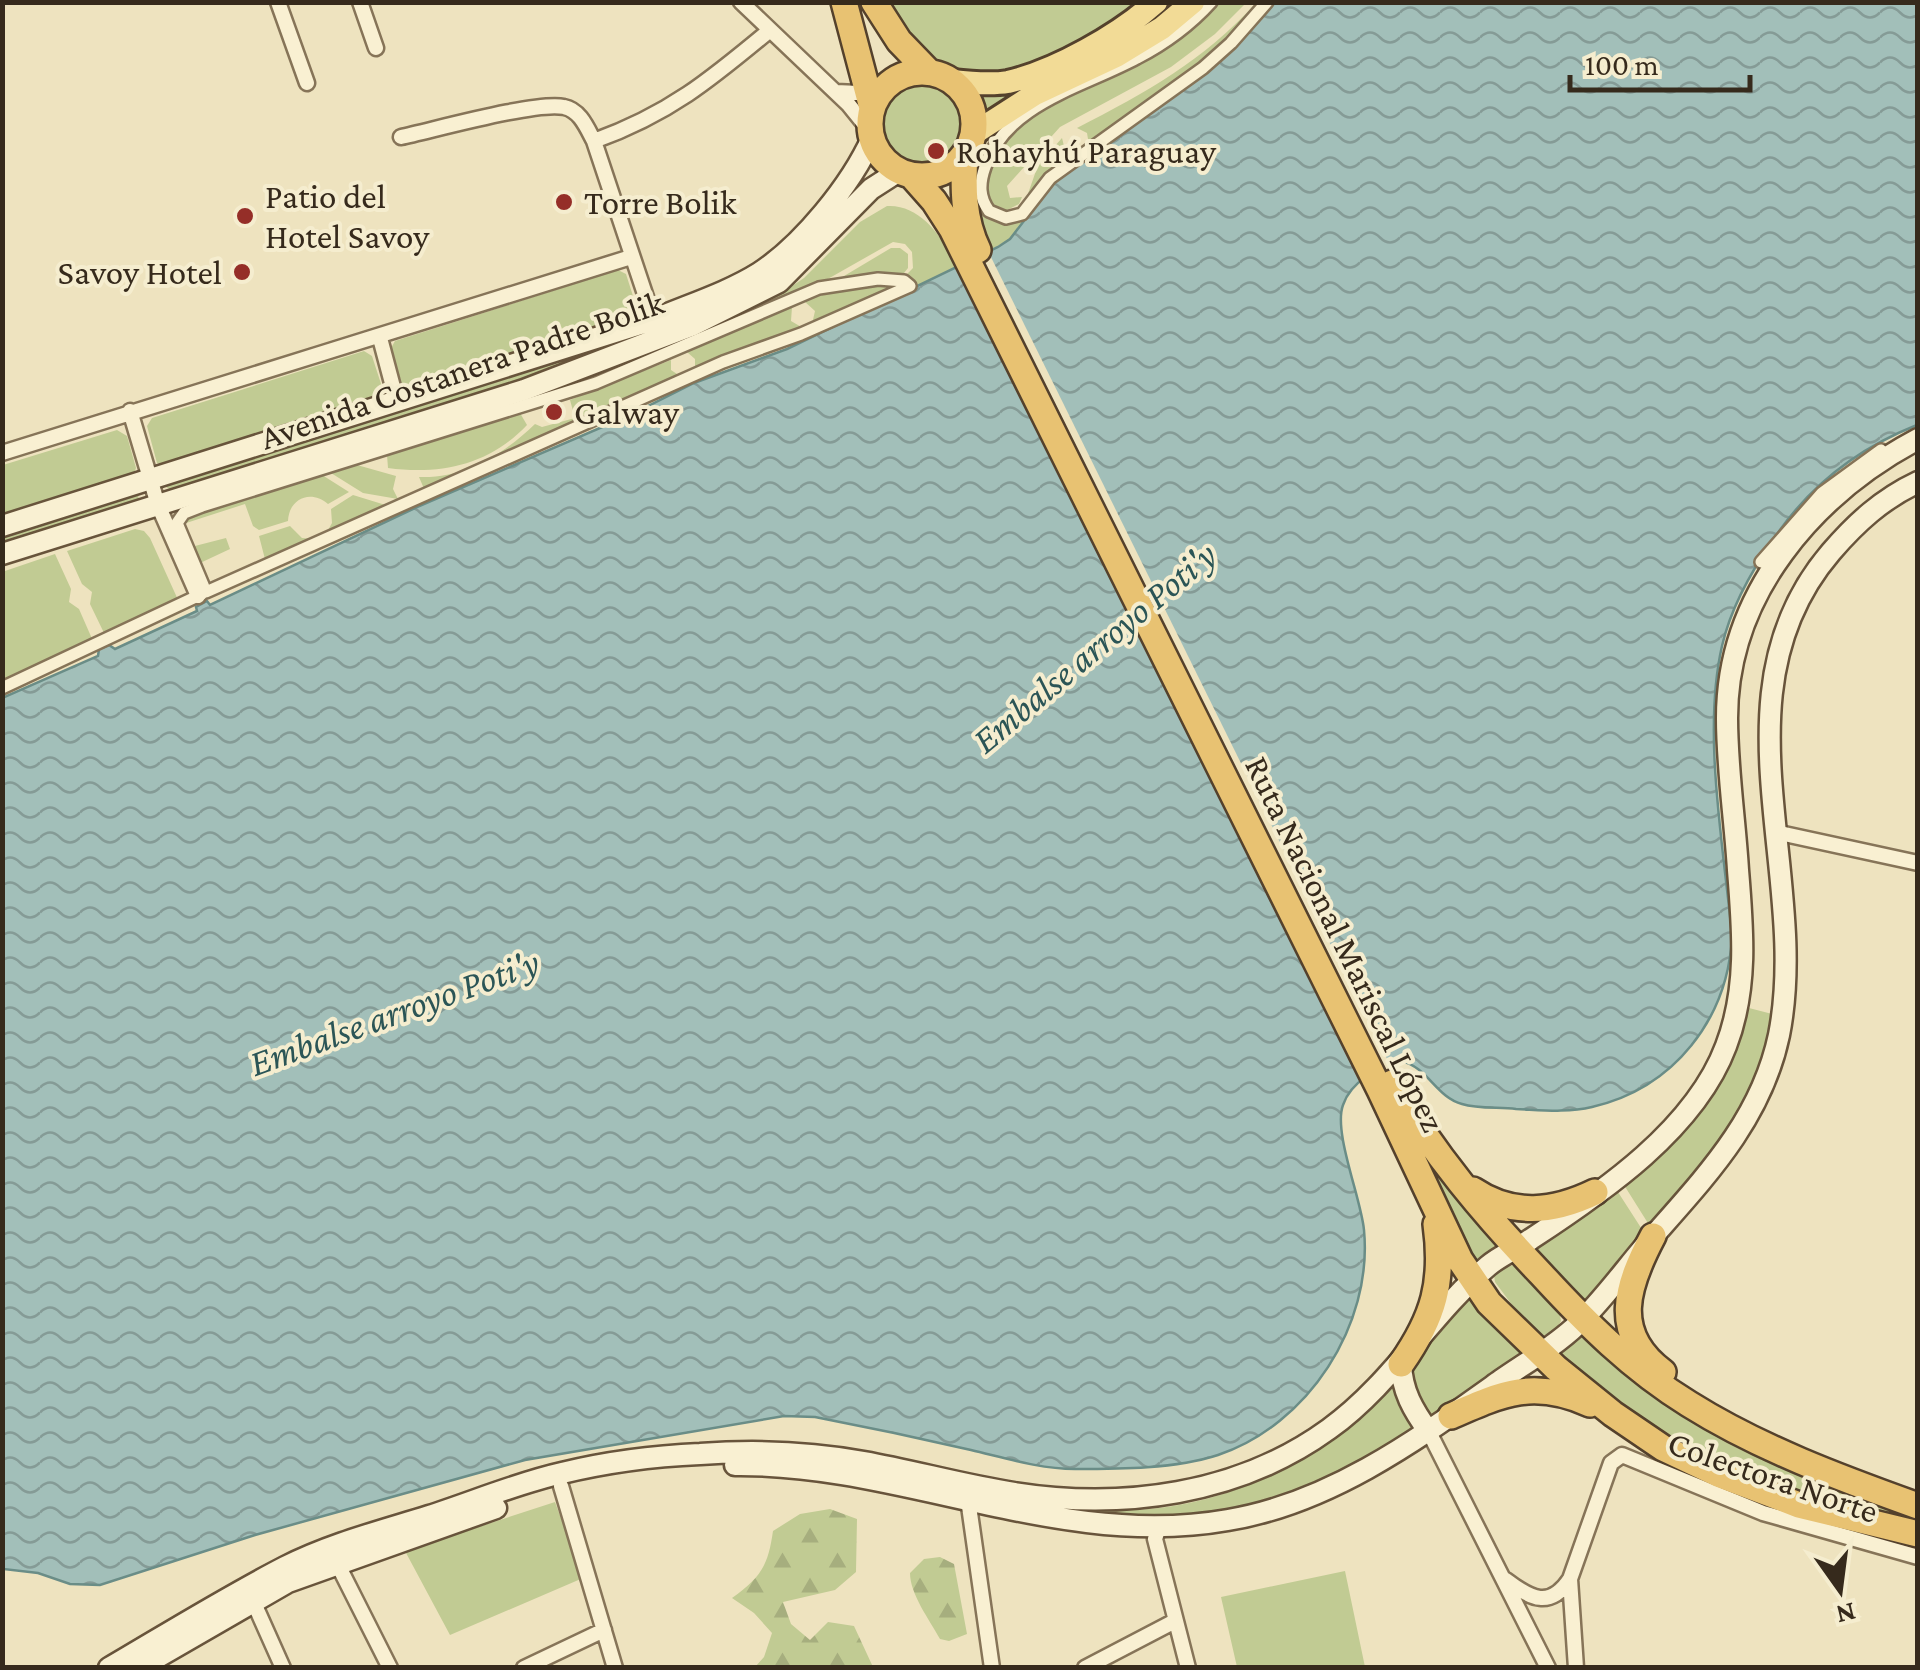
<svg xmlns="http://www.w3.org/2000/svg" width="1920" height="1670" viewBox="0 0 1920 1670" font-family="'Crimson Pro',serif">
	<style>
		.green { fill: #c1cb93 }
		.forest { fill: url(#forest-firs) }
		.water { fill: url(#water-waves); stroke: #6a8d87; stroke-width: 2.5 }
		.pier { fill: #eee3bf }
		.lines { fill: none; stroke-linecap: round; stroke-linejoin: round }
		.pedestrian-casing { stroke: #867458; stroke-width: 16 }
		.minor-casing { stroke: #867458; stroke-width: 19 }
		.secondary-casing { stroke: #68543b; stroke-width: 25 }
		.primary-casing { stroke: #54412c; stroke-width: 28 }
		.trunk-casing { stroke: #54412c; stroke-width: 30 }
		.pedestrian { stroke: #f9f0d2; stroke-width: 11 }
		.minor { stroke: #f9f0d2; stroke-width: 14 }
		.secondary { stroke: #f9f0d2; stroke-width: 20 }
		.primary { stroke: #f2db96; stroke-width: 22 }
		.trunk { stroke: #e8c272; stroke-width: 25 }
		.poi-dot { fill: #952e28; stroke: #f5edcf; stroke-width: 4 }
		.labels { text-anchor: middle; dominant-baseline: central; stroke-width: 8; stroke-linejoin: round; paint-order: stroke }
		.poi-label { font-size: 35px; fill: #362a1c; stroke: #f5edcf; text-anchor: start }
		.street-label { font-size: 35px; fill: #362a1c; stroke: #f5edcf }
		.water-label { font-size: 38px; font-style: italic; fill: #2b5556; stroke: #f5edcf }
	</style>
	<defs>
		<pattern id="forest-firs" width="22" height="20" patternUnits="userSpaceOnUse" patternTransform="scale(2.5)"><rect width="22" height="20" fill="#c1cb93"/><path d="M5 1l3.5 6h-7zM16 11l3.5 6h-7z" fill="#a6ae7e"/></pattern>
		<pattern id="water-waves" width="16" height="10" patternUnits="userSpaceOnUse" patternTransform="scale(2.5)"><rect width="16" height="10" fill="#a2bfb9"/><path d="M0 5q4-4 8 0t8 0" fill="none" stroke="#859b96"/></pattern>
	</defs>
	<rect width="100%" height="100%" fill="#eee3bf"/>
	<path class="green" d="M874,3h282l-114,67 -90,11 -23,-9z
		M1168,3h14l-27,21 -170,95 -10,-22 34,-4 144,-77z
		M1215,3h31l-31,31 -44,33 -111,60 -53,59 3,12 12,-1 -3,7 -14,7 -10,-1 -10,-13c2,-30 13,-47 30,-71z
		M1256,3h7l-35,40 -139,102 -2,-12 -10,-5c70,-36 126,-67 179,-125z
		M878 124a44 44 0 1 1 88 0a44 44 0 1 1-88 0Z
		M1062,138l3,12 10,5 -52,53 15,-43z
		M980,201l22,20 12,1 14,-5 -18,22 -22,12 -8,-28z
		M887,206c35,-2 57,34 71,62l-45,21 -1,-9 -9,-2 10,-10 -1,-16 -7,-8 -12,-2 -67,38 -71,31 49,-33 56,-56z
		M891,248h9l8,6v14l-4,5 -70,9z
		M618,270l8,4 13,41 -233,76 -3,-3 -12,-40 4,-7z
		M875,284l26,2 -89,38 3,-13 -11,-10 46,-15z
		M792,307l-1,14 12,7 -108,42v-11l-8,-7z
		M642,327l5,6 -55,26 -419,132 -7,-4 -1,-5z
		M364,351l8,5 12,37 -2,5 -218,68 -7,-3 -10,-37 5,-8z
		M671,360v10l9,6 -255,115 -6,-14c45,2 85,-23 116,-53l7,3 33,-9 -5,-18z
		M520,413l7,12c-38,40 -86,50 -139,43l-1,-13z
		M117,430l10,6 9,32 -3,8 -130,42v-53z
		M357,465l39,11 -3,13 5,10 -35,-6 -32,-20z
		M319,473l30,19 -21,12c-17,-15 -39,-6 -40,17l-29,9 -6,-4 -8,-22 -65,21 2,-7z
		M138,493l1,9 -136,43 -1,-13z
		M353,495l39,12 -65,25 5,-9 -1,-14z
		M290,526l12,12 13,1 -49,24 -7,-27z
		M135,529l9,2 6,7 29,64 -74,33 -15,-31 2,-12 -10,-8 -15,-33z
		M226,538l4,11 -32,15 -7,-17z
		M55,554l16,35 -2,13 10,7 14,32 -90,42 -1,-111z
		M1749,1008l27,7 -8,41 -37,82 -80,90 -27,-43c64,-53 103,-95 125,-177z
		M1422,1153l79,93 -24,17z
		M1616,1189l29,45 -64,79 -56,-65z
		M1514,1265l46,50 1,6 -7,12 -15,3 -6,-3 -38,-51 -1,-7 6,-6z
		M1473,1289l58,67 -100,67 -23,-38v-15z
		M1582,1334l227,137 108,51c-86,-21 -175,-40 -253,-87 -39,-24 -76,-53 -114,-79z
		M1394,1386l22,44 -102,58 -103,30 -148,-5 1,-5c23,0 46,2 70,2 100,-4 190,-54 260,-124z
		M555,1502l28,76 -133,57 -45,-84z
		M1345,1571l20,96h-128l-16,-70z"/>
	<path class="forest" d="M830,1509l27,10 -1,53 -21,18 -52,12 8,22 19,16 18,-18 26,4 19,41h-118l9,-10 8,-24 -18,-20 -22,-15c29,-21 36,-32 41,-67l27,-17z
		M940,1557l14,7 13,70 -18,7 -9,-2c-11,-20 -30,-45 -30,-66l14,-14z"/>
	<path class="water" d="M1271,3h646v422c-58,23 -106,59 -142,112 -23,33 -44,69 -53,109 -20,87 2,202 10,290 -4,83 -58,152 -140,171 -25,6 -51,3 -76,2 -17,-2 -38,0 -54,-5 -26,-7 -34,-37 -61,-43 -22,6 -50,20 -58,44 -10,27 18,93 21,125 9,95 -56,195 -146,225 -43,14 -98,14 -143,14 -35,0 -70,-11 -104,-19 -52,-12 -104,-23 -156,-33l-31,-1 -259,44 -270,75 -155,50 -30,-1 -32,-11 -35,-4 -1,-871 96,-42 1,-7 10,-4 6,4 82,-38 -1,-4 11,-6 3,4 207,-98 213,-92 64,-32 93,-34 211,-102 12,-8 47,-61 139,-101z"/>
	<path class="pier" d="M986,247l406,822 -30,17 -406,-822z"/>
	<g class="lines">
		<g class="pedestrian-casing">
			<path id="pedestrian" d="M1211,2c-20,22 -47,42 -74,56 -53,29 -131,45 -152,109 -6,17 -6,30 4,44l17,7 16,-4 28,-36 153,-110 28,-25 36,-41
				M878,279l26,2 6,5 -109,48 -78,28 -517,230 -29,-69 7,-10 18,-7 394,-123 223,-95z
				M1761,562l61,-69 59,-43
				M2,688l200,-94"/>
		</g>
		<g class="minor-casing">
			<path id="minor" d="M278,2l29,81
				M360,2l16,46
				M741,2l108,103 21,26
				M836,92l22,1 28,-7
				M401,137c33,-7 136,-36 163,-30 16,3 23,21 30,34l62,186
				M594,141c75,-27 116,-61 176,-111
				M380,338l17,64
				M130,411l28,94 40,91
				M2,453c209,-67 420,-129 629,-196
				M1775,832l143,31
				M1429,1432l119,236
				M561,1486l54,182
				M968,1499l24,169
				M1159,1527l-4,12 33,129
				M335,1559l55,109
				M1570,1579l6,89
				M1506,1580c25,19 44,29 64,-1l41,-116 11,-8 141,58 155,44
				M250,1594l33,74
				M524,1668l80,-38
				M1085,1668l90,-47"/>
		</g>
		<g class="secondary-casing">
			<path id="secondary" d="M2,526l651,-206c35,-15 74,-27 106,-47 43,-28 92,-88 113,-135
				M2,554l522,-164 167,-64 88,-44 92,-93 28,-18
				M1401,1364c1,27 12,46 28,68
				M735,1465c167,-2 325,85 493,55 103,-17 190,-81 273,-140 26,-18 54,-34 76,-55 30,-29 53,-63 80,-93 53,-60 105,-116 122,-197 32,-161 -69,-342 52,-483 25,-29 51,-53 87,-70
				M109,1668c58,-34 116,-70 176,-101 45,-23 96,-36 144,-51 44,-14 88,-33 133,-43 45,-11 92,-17 138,-19 55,-4 110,-2 164,8 50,9 99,23 150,31 108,17 224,2 315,-64 63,-45 101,-114 159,-163 13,-11 29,-17 43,-27 72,-47 164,-110 195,-193 22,-57 17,-116 12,-176 -3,-50 -11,-101 -11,-152 0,-124 86,-223 191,-279
				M139,1668l149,-86 208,-74"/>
		</g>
		<g class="primary-casing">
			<path id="primary" d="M952,81c18,2 38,4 56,1 48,-11 111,-47 148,-80
				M973,134l62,-40 81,-38 46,-28 31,-26"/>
		</g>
		<g class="trunk-casing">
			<path id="trunk" d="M844,2l28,106
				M874,2l25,39 30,31
				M870 124a52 52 0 1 1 104 0a52 52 0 1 1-104 0Z
				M965,153c-2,35 -2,66 13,97
				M911,175l23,26 18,28 428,861 80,170 29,43 67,65 57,46 50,34 55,26 81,31 119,29
				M1392,1083c41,71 93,132 149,191 45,49 91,95 148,130 70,44 151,74 229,102
				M1473,1190c40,27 81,22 122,2
				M1653,1236c-26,49 -43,97 10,136
				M1401,1364c33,-47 43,-82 35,-140
				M1451,1416c52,-23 83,-37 139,-12"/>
		</g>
		<use href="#pedestrian" class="pedestrian"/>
		<use href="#minor" class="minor"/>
		<use href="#secondary" class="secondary"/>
		<use href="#primary" class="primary"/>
		<use href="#trunk" class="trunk"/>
	</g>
	<g class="poi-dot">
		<circle cx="936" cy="151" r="10"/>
		<circle cx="564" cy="202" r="10"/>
		<circle cx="245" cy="216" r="10"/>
		<circle cx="242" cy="272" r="10"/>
		<circle cx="554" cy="412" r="10"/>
	</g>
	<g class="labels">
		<g class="poi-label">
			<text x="956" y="151">Rohayhú Paraguay</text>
			<text x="265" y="196">Patio del<tspan x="265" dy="40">Hotel Savoy</tspan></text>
			<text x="584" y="202">Torre Bolik</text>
			<text x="222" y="272" text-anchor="end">Savoy Hotel</text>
			<text x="574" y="412">Galway</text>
		</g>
		<g class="street-label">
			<text transform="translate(462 370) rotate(-19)">Avenida Costanera Padre Bolik</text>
			<text transform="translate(1345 944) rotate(64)">Ruta Nacional Mariscal López</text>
			<text transform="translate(1773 1477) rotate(19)">Colectora Norte</text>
		</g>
		<g class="water-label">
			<text transform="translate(1094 647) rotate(-40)">Embalse arroyo Poti'y</text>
			<text transform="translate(394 1012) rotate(-20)">Embalse arroyo Poti'y</text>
		</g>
	</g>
	<rect width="1920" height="1670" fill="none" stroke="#362a1c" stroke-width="10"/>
	<g transform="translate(1840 1590) rotate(166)" stroke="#f5edcf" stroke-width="8" paint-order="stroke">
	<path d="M0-8L18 38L0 25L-18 38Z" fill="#362a1c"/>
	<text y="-15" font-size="28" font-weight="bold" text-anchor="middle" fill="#362a1c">N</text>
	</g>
	<path d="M1570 75v15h180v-15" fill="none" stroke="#362a1c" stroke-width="5"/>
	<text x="1585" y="75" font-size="30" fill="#362a1c" stroke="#f5edcf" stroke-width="8" paint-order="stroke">100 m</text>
</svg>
